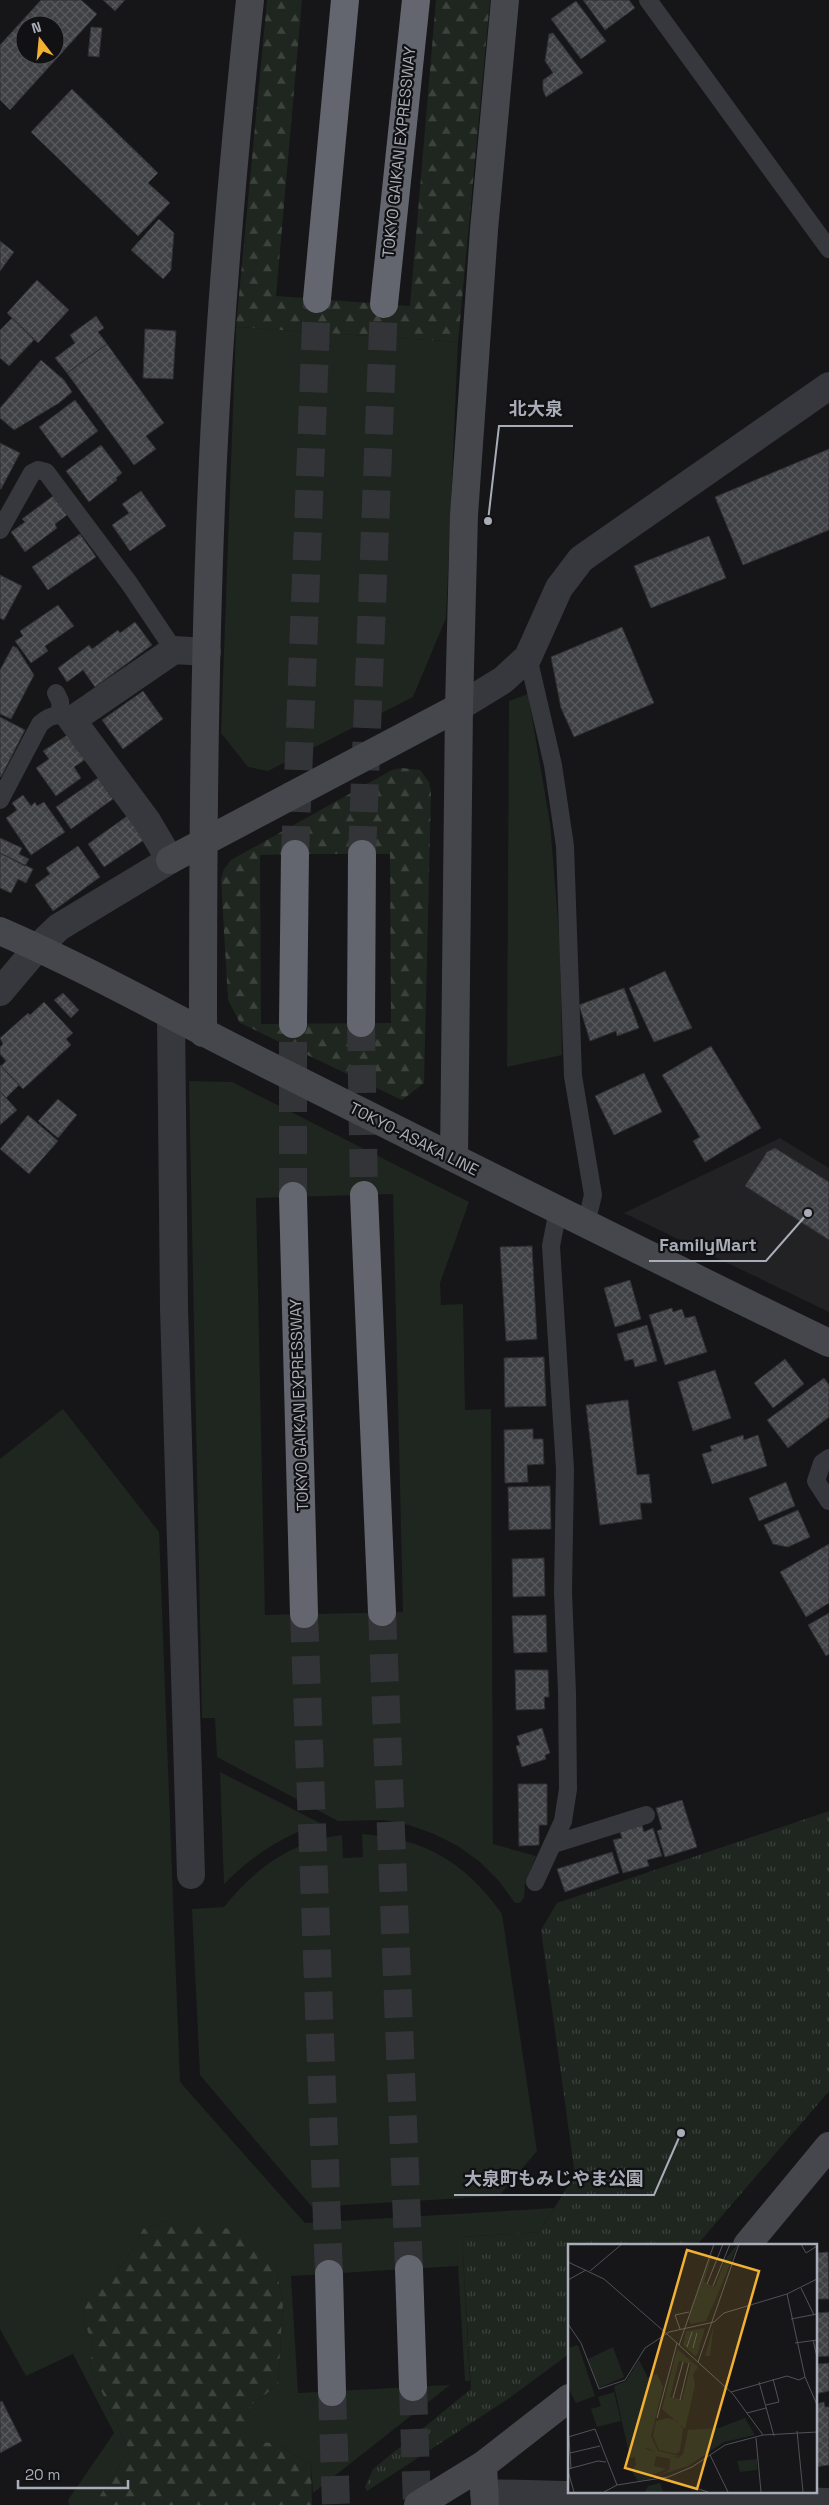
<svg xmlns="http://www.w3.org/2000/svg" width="829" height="2505" viewBox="0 0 829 2505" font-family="'Space Grotesk','Noto Sans JP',sans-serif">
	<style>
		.built { fill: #222225 }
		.grass { fill: #1e261f; fill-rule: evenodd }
		.forest { fill: url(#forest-firs); fill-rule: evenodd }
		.park { fill: url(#park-tufts) }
		.building { fill: url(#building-cross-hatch); stroke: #303034; fill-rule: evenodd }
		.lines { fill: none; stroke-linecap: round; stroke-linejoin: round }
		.highway-tunnel { stroke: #333438; stroke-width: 28; stroke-dasharray: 28 14; stroke-linecap: butt }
		.lane { stroke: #37383d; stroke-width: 18 }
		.street { stroke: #37383d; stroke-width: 28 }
		.secondary { stroke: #45474d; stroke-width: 28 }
		.highway { stroke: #63666e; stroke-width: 28 }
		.labels { text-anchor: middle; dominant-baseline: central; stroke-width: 4.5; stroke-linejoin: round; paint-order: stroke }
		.street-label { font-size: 16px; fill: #a8adb8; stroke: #111113 }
		.inset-road { fill: none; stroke: #505258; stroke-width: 1 }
		.view { fill: #f2b134; fill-opacity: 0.15; stroke: #f2b134; stroke-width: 2.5 }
		.inset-edge { fill: none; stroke: #a8adb8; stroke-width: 2.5 }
		.leader { fill: none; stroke: #a8adb8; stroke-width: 2 }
		.callout-dot { fill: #a8adb8; stroke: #111113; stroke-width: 2 }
		.callout-label { font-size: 18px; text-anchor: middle; font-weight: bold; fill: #a8adb8; stroke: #111113; stroke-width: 4.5; stroke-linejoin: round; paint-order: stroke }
	</style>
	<defs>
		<pattern id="forest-firs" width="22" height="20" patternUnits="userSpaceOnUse" patternTransform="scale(1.25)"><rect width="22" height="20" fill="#1e261f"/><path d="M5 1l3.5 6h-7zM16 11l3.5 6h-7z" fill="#3c433d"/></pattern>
		<pattern id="park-tufts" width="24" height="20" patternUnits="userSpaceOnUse" patternTransform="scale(1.25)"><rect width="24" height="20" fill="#1e261f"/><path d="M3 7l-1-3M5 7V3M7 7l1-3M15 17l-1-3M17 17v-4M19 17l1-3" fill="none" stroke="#3c433d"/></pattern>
		<pattern id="building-cross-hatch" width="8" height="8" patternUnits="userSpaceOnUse" patternTransform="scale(1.25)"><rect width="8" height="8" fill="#404145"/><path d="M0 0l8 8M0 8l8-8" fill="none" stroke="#595a5e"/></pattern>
	</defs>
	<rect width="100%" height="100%" fill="#161618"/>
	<path class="built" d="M780,1138l49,30v144l-205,-99z"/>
	<path class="grass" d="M236,327l222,15 -12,276 -33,79 -145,74 -20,-4 -27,-34z
		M528,694l22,129 10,122 2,110 -55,12 2,-366z
		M189,1081l43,1 237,120 -29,81 1,22 22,-1 2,106 26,-1 2,435 43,12 -11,28 -1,14 -4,5h-5l-16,-22 -19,-19 -22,-16 -24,-12 -25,-9 -26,-5 -45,1 -121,-64 -2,-39h-13zM393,1194l10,418 -138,3 -9,-417z
		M63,1409l96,123 21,550 125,141 249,-15 -15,24 -77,5 8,144h-5l-7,-115 -167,10 7,117 152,-8 -137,108 -2,-28 -35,-22 -19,-1 -13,-14 7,-23 27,-20 5,-83 -7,-33 -75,-43 -36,-5 -22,8 -10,20 -20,29 -26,19 -4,22 10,26 -3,22 39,83 -35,55h-25l-1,-5 46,-67 -41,-79 -47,22 -26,-47v-870z
		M220,1772l100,51c-40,15 -66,31 -96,61z
		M362,1834c64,5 103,28 140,80l35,237 -38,45 -187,11 -112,-132 -8,-166 32,-2c30,-38 68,-66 118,-72l1,23 20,-1z"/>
	<path class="forest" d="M267,0h35l-26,296 134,10 26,-306h54l-32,342 -222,-15z
		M402,768l18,2 9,12 2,10 -7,291 -22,17 -162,-77 -12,-23 -7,-121 3,-10 7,-9 161,-90zM295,854h95l1,169 -130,1 -1,-169z
		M165,2221l76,9 19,16 16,23 7,33 -5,83 -27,20 -6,23 12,14 19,1 35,22 1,40h-218l35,-55 -39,-83 3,-22 -10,-26 4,-23 26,-18 20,-29 10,-20z"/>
	<path class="park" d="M829,1811v280l-132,154h-128v109l-61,45 -141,92 -2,-4 8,-18 98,-80 -9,-152 77,-5 36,-57 -34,-245 16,-27z"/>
	<path class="building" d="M41,0h40l16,14 -87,96 -10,-10v-55zM25,25h30v30h-30z
		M103,0h22l-10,11z
		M583,0h46l6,8 -30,22z
		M576,1l30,40 -25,18 -30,-40z
		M91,27l11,1 -3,29 -11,-1z
		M553,33l30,40 -37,24 -3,-7v-10l10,-7 -8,-12 4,-27z
		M72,89l86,84 -10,10 22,20 -32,33 -107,-104z
		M159,219l15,14 -3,37 -8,9 -32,-29z
		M0,241l14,11 -14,19z
		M37,280l32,30 -31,33 -31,-30z
		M96,316l8,12 -6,4 9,12 -40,29 -12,-15 20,-15 -5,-8z
		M12,318l22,22 -25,26 -9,-8v-28z
		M145,329l31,2 -3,48 -30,-1z
		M107,344l57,79 -18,13 10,13 -22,16 -67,-92z
		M41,360l23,20 8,12 -13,11 -45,27 -14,-12v-10z
		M75,400l23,31 -36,27 -23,-31z
		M0,443l20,10 -19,36h-1z
		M101,445l21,28 -6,5 1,2 -28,22 -23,-31z
		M829,449v81l-86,35 -28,-68z
		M141,491l25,35 -36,25 -18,-26 17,-12 -7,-9z
		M53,496l14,19 -12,9 2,4 -32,24 -14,-20 14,-10 -3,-3z
		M80,534l16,23 -48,33 -16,-23z
		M709,536l17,42 -75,30 -17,-42z
		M0,575l22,11 -18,34 -4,-2z
		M58,605l16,21 -29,20 3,5 -17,12 -16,-22 8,-5 -3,-5z
		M135,622l17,23 -57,42 -12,-17 -16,12 -9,-14 31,-23 3,4 26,-19 2,3z
		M622,627l32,76 -80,34 -13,-29 -10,-51z
		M13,646l4,2 17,27 -23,44 -11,-5v-44z
		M143,691l20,28 -40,30 -21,-29z
		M0,717l25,13 -24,47 -1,-1z
		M69,734l17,25 -12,8 7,11 -25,18 -20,-28 13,-9 -6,-8z
		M98,778l15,21 -42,30 -15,-22z
		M23,795l8,11 4,-4 2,4 7,-4 21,30 -34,23 -25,-37 11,-8 -5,-7z
		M130,814l17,24 -43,29 -16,-23z
		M0,838l22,10 -3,6 10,5 -4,7 -25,-13z
		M78,846l22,31 -47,34 -18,-26 15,-11 -4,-6z
		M0,853l33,16 -7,14 -8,-4 -7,14 -11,-5z
		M665,971l27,57 -38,14 -25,-54z
		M624,988l15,40 -22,8 -1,-5 -26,10 -11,-36z
		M63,993l16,17 -8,8 -17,-18z
		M44,1002l29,31 -7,6 5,6 -48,44 -22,-23 5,-5 -6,-7v-7l3,-3 -3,-6 28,-25 2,2z
		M711,1046l50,82 -56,34 -12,-21 7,-4 -38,-62z
		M0,1065l19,20 -13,13 -6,-7z
		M644,1073l18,39 -48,23 -19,-39z
		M0,1091l17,19 -17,15z
		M58,1099l19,16 -19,23 -20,-17z
		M28,1115l30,26 -29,33 -29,-25z
		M775,1148l54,34v58l-84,-54 22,-34z
		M532,1246l5,93 -31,2 -6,-94z
		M630,1280l11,39 -26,8 -11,-39z
		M672,1308l1,4 9,-3 3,9 10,-2 12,36 -42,13 -16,-50z
		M647,1325l10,36 -22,6 -2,-8 -8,2 -8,-27z
		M544,1357l2,49 -41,1 -1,-49z
		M785,1359l19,25 -31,24 -19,-25z
		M715,1370l16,48 -38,13 -15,-49z
		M824,1378l5,7v32l-41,31 -21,-28z
		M628,1400l9,75 12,-1 3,29h-12l2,16 -42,6 -14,-120z
		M533,1429v10h10l1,25 -17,1 1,17 -23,1 -1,-53z
		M743,1435l1,5 14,-5 9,31 -55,18 -10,-30 10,-3 -2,-5z
		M786,1482l9,24 -36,15 -10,-23z
		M550,1486l1,43 -42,1 -1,-43z
		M798,1510l12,27 -22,10 -15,-3 -9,-19z
		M829,1544v59l-23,14 -26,-45z
		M544,1558l1,38 -32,1 -1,-38z
		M829,1613v41l-3,2 -18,-31z
		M546,1615l1,37 -33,1 -2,-37z
		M515,1670h33l1,27h-5l1,12 -29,1z
		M542,1728l8,25 -5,2 1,4 -24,8 -6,-21 4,-1 -3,-9z
		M518,1784h29v41h-8v20l-20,1z
		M682,1800l15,47 -32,10 -8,-26 5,-2 -6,-21z
		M642,1825l2,7 9,-4 9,28 -15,4 2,6 -26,7 -10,-33 9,-2 -2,-6z
		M612,1852l7,21 -54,19 -8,-23z
		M828,2252l1,47h-14v-46z
		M829,2312v44l-14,1v-44z
		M829,2363v28l-14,3v-30z
		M2,2401l20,40 -22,12v-51z
		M824,2402l1,5h4v58l-14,2v-63z"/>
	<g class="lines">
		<path class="highway-tunnel" d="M295,854l22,-555
			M362,854l22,-550
			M361,1023l3,172
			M293,1196v-172
			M382,1612l27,657
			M304,1614l25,660
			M413,2387l4,118
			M332,2392l4,113"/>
		<path class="lane" d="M648,0l181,249
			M0,530l32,-57 6,-3 8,2 83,111 45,67
			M528,657l25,108 12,81 8,230 20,119 -7,29
			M56,693l4,8 1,14
			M0,800l40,-76c11,-10 19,-11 32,-4
			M829,1458l-7,5 -6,18 13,20
			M554,1844l92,-29
			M535,1882l28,-61 5,-32 -1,-96 -4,-101 2,-123 -14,-223 7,-36"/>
		<path class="street" d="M459,707l44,-27 25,-23 31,-69 22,-29 248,-173
			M0,992l38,-45 21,-20 111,-67 -23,-39 -75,-101 102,-70 33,2
			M171,1016l3,292 17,567
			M484,2493l345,9"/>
		<path class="secondary" d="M170,860l289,-153
			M0,931c88,38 172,86 258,129 190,95 380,191 571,283
			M203,1033c0,-184 1,-368 9,-551 7,-161 21,-322 38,-482
			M454,1158l5,-451 5,-192 20,-285 21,-230
			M747,2245l82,-99
			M483,2465l2,40
			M418,2505l65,-40 86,-67"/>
		<path class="highway" d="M317,299l28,-299
			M384,304l32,-304
			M361,1023l1,-169
			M293,1024l2,-170
			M364,1195l18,417
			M293,1196l11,418
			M409,2269l4,118
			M329,2274l3,118"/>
	</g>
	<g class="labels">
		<g class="street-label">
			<text transform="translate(399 152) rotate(-84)">TOKYO GAIKAN EXPRESSWAY</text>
			<text transform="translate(414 1139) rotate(27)">TOKYO-ASAKA LINE</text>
			<text transform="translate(299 1405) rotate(-92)">TOKYO GAIKAN EXPRESSWAY</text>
		</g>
	</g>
	<g transform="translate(568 2244)">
		<rect width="249" height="249" fill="#161618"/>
		<path d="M132,40l19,7 -13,30 -15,3 -3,-5zM146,80l-4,32h-5zM10,101l17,51 -19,7 -8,-15v-40zM45,103l11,30 -25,11 -11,-29zM109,105l21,18 -5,7 2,11 -10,44 -23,-20zM111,117l12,3 -9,36 -12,-3zM71,116l9,18 9,-4 6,13 -12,49 7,15 22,5 -8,1 -3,12 1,-10 -14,-3 -2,10 13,3 -15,6 -4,-7 4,-18 -6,-2 -9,6v13l-6,4 5,-6 -1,-8 -5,1 -16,-72 12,-5zM46,148l7,29 -24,6 -6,-18 10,-3 -3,-9zM100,174l9,3 6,8 -3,22 -4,3 -17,-4 -6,-14 3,-15zM92,239l3,9h-18l3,-6z" fill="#1e261f" fill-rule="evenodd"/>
		<path d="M147,0l-11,38 11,5 11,-29 12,-14 -19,47 -19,-7zM137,84l-8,27 -2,1 -12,-11 3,-14zM76,204l10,4 -2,13 -4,3 5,5 -2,6 -13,2 -6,-9 5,-5v-13z" fill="#1e261f"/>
		<path d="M177,174l10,17 -31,7 -36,24 -31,10 12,-6 3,-14 6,2 5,-4 5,-24 31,-2zM189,215v11l-17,2 -3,-11z" fill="#1e261f"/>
		<path class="inset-road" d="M233,0l5,9 11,-7M0,18l36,17 63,55 66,60 30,41 54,-3M22,27l32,-27M0,36l18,-10M139,40l16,-40M145,42l17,-42M233,44l13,27M219,50l18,83M223,75l26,-5M0,80l13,19 18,46 26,-9 20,-32 24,-16 45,-10 10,-9 63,-19 30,-15M112,85l-5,-14 14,-3M245,96l4,17M227,99l22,-3M111,101l35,-101M119,103l5,-15M125,104l4,-15M130,118l41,-118M191,138l15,54M163,148l56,-16 12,4 6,-3 12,28M105,154l10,-36M112,156l9,-37M198,161l13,-3 -6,-23M179,169l19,-5M89,174l20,-75M229,187l6,61M0,193l27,-8 22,56M1,193l2,32M188,194l5,54M2,209l30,-7M142,211l18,37M0,225l30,-8 8,1M0,227l6,21M99,235l41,13M36,248l13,-7 51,-8 24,-10 33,-22 38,-10"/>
		<path class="view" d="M119,6l72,21 -62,218 -72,-21z"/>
		<rect width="249" height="249" class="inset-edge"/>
	</g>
	<path class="leader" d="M488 521L499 426H573M808 1213L766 1261H649M681 2133L654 2195H454"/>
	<g class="callout-dot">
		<circle cx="488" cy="521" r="5"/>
		<circle cx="808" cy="1213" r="5"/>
		<circle cx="681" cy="2133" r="5"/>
	</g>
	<g class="callout-label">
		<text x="536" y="415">北大泉</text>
		<text x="708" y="1251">FamilyMart</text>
		<text x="554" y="2185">大泉町もみじやま公園</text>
	</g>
	<g transform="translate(40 40) rotate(344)"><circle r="24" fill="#111113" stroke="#4d4f55"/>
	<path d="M0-4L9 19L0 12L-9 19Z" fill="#f2b134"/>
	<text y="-8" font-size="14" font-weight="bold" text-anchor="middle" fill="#a8adb8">N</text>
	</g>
	<path d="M18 2480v8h110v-8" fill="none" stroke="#a8adb8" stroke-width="2.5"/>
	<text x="25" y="2480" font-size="15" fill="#a8adb8" stroke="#111113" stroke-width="4" paint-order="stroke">20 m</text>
</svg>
